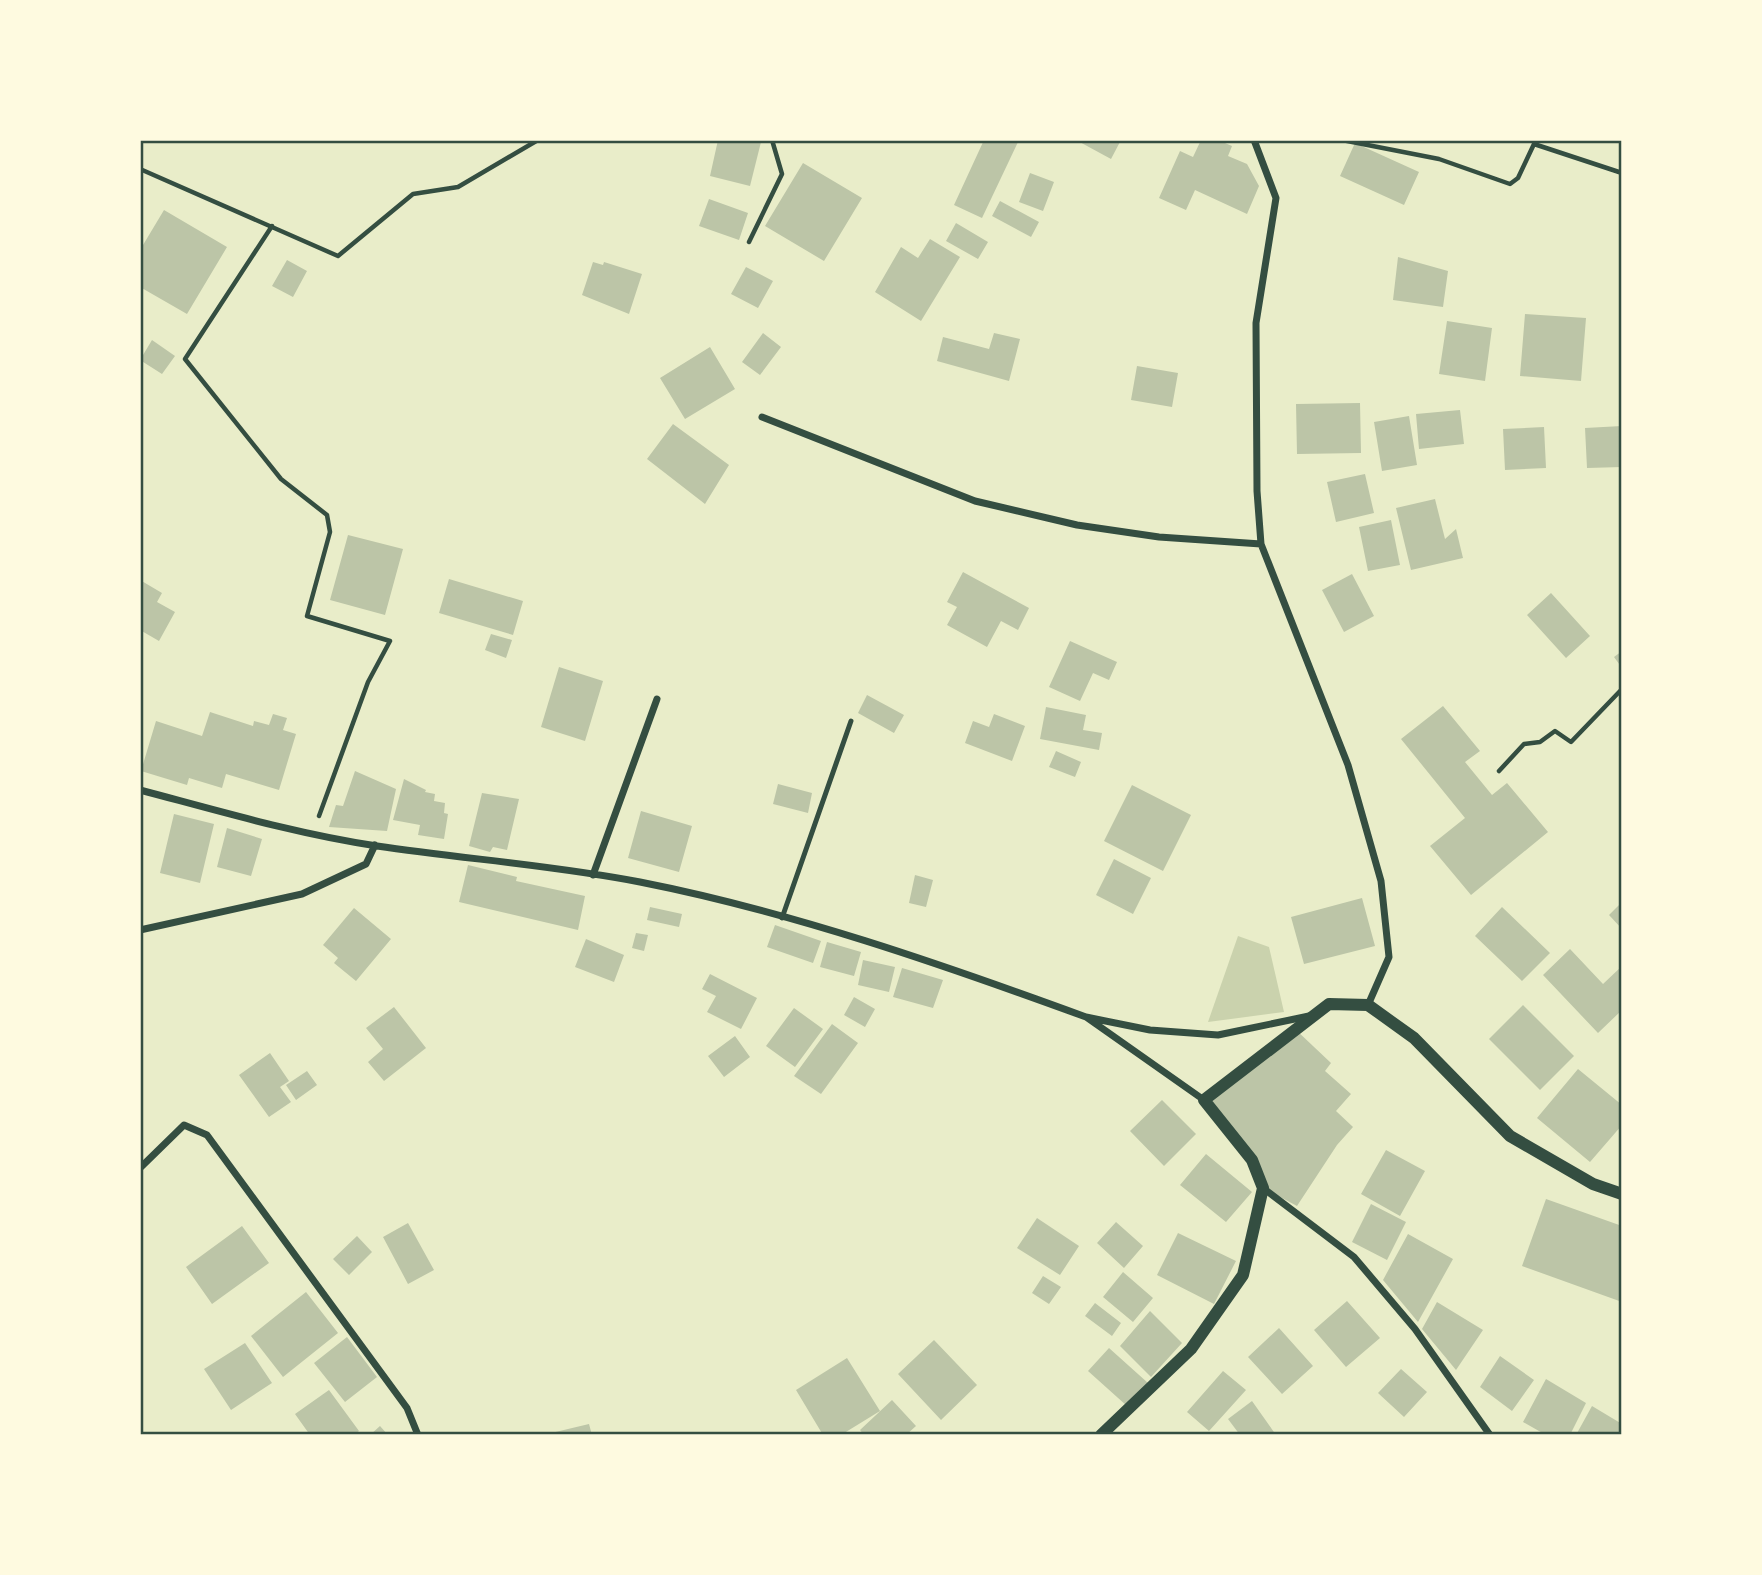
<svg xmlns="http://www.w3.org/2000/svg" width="1762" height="1575" viewBox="0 0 1762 1575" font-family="'Varela Round',sans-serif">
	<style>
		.green { fill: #cad2ad }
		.building { fill: #bcc5a7 }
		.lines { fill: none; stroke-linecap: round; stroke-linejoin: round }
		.path { stroke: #344e41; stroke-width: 4.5 }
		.service { stroke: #344e41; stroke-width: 5 }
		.minor { stroke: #344e41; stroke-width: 7 }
		.tertiary { stroke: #344e41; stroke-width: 12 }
		.neatline { fill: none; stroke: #344e41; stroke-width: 2.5 }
	</style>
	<rect width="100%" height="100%" fill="#e9edc9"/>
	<path class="green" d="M1238,936l31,11 15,65 -76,10z"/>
	<path class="building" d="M718,140l43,2 -11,44 -40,-10z
		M984,140h35l-37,78 -28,-13z
		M1076,140h45l-10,19z
		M1201,140h17l14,6 -4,10 19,8 12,22 -12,28 -52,-24 -9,20 -27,-12 21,-47 13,6z
		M1355,143l64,29 -15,33 -64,-29z
		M803,163l59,35 -38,63 -59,-35z
		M1030,173l24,9 -11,29 -24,-9z
		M709,199l39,14 -9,27 -40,-14z
		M1000,201l39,21 -8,15 -39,-21z
		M164,210l63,37 -40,67 -47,-27v-37z
		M956,223l32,19 -10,17 -32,-18z
		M930,239l30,18 -39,64 -46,-29 26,-45 17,11z
		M1398,257l50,14 -5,36 -50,-7z
		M287,260l20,11 -14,26 -21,-11z
		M593,262l10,3 1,-3 38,12 -13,40 -47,-19z
		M746,267l27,14 -15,27 -27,-14z
		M1525,314l61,4 -5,63 -61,-5z
		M1447,321l45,7 -7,53 -46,-7z
		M763,333l18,14 -21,28 -18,-13z
		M994,333l26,6 -11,42 -72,-20 6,-24 46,12z
		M152,340l23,16 -13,18 -22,-14z
		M710,347l25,42 -50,30 -25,-41z
		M1137,366l41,7 -6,34 -41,-7z
		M1360,403l1,50 -64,1 -1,-50z
		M1460,410l4,34 -45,5 -3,-35z
		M1409,416l8,49 -35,6 -8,-49z
		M673,424l56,41 -24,39 -58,-45z
		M1622,426v41l-35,1 -2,-40z
		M1544,427l2,41 -41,2 -2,-41z
		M1365,474l9,39 -38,9 -9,-40z
		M1435,499l10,40 11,-10 7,29 -52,12 -15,-62z
		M1391,520l9,45 -32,6 -9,-44z
		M348,535l55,14 -18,66 -55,-15z
		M963,572l66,36 -11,22 -17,-9 -14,26 -40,-22 10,-18 -10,-5z
		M1352,574l22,42 -30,16 -22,-42z
		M449,579l74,22 -10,34 -74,-22z
		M140,580l22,13 -5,9 18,10 -16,29 -19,-11z
		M1551,593l39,43 -24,22 -39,-43z
		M491,634l21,6 -6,18 -21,-8z
		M1070,641l47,21 -8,18 -16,-7 -13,28 -31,-14z
		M1622,651v17l-8,-11z
		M559,667l44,14 -18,60 -44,-14z
		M867,695l37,20 -10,18 -36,-20z
		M1443,706l37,45 -15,11 27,33 15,-12 41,49 -77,63 -41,-49 35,-28 -64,-79z
		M1046,707l40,8 -3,15 19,3 -3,17 -59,-11z
		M210,712l43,14 1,-5 15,4 4,-11 14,4 -4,12 13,4 -17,56 -53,-16 -4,14 -33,-10 -2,7 -46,-14 15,-50 46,15z
		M994,714l31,12 -13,35 -47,-18 8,-22 16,6z
		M1056,751l25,11 -6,15 -26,-10z
		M355,771l41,18 -9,42 -58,-4 7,-22 7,1z
		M404,779l22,11 -1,2 10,2 -1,7 11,2 -1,10 4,1 -4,25 -26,-4 2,-10 -27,-5z
		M778,784l34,9 -4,20 -35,-9z
		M1132,785l59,30 -28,56 -59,-30z
		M482,793l37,6 -12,51 -14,-3 -3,5 -21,-6z
		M641,811l51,15 -13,46 -51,-14z
		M174,814l40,10 -14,59 -40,-10z
		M227,828l35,11 -11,37 -34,-9z
		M1114,859l37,19 -18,36 -37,-19z
		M468,865l49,12 -1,4 69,15 -7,34 -119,-28z
		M915,875l18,5 -7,27 -17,-4z
		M1362,898l13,48 -71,18 -13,-47z
		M1622,902v27l-13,-14z
		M650,907l32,7 -3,13 -32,-7z
		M1502,907l48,46 -28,28 -47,-45z
		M354,908l37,31 -35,42 -22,-18 4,-5 -15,-13z
		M775,925l46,16 -8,22 -46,-16z
		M636,933l12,2 -4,16 -12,-3z
		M586,939l38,16 -10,27 -39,-15z
		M827,942l34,10 -7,24 -34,-9z
		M1570,949l33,35 19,-18v44l-24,23 -55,-58z
		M863,960l32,7 -6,25 -31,-7z
		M902,968l41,12 -10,28 -40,-11z
		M710,974l47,24 -16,31 -34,-17 9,-16 -14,-7z
		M854,997l21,12 -10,18 -21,-12z
		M1523,1005l51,51 -34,34 -51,-51z
		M394,1007l32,41 -42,33 -16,-19 15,-13 -17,-21z
		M794,1008l29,21 -28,38 -29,-21z
		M832,1024l26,19 -37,51 -27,-18z
		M1295,1029l36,34 -6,8 26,23 -15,17 17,16 -16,18 -40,61 -30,-16 -63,-90z
		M735,1036l15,21 -26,20 -16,-21z
		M270,1053l19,28 -9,6 11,15 -22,15 -30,-42z
		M1578,1069l44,36v20l-32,37 -53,-44z
		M307,1071l10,14 -21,15 -10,-15z
		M1162,1100l34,34 -32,32 -34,-35z
		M1386,1150l39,21 -25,45 -39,-22z
		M1206,1154l46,38 -26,30 -46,-37z
		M1546,1199l76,27v76l-100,-36z
		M1371,1204l35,18 -19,38 -35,-18z
		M1037,1218l42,28 -19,29 -43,-27z
		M1116,1222l27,24 -19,22 -27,-25z
		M408,1223l26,47 -26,14 -25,-47z
		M242,1226l27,37 -57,41 -26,-37z
		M1178,1233l58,28 -22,43 -57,-29z
		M1408,1234l45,25 -35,63 -35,-42z
		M357,1236l15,16 -23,23 -16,-16z
		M1123,1272l30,26 -20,24 -30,-25z
		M1043,1276l18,11 -12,17 -17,-11z
		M306,1292l32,41 -55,44 -32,-41z
		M1347,1301l33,37 -34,29 -32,-37z
		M1437,1302l46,28 -27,40 -34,-41z
		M1095,1303l26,20 -9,13 -27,-20z
		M1150,1311l32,32 -31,34 -31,-31z
		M1279,1328l34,38 -31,28 -34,-37z
		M347,1337l30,40 -32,25 -31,-39z
		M934,1340l43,45 -36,35 -43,-46z
		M245,1343l27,40 -41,27 -27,-41z
		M1109,1348l39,35 -21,23 -39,-35z
		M1500,1356l34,24 -22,31 -32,-24z
		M847,1358l33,53 -39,24h-18l-27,-45z
		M1401,1369l26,23 -23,25 -26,-24z
		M1223,1371l23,19 -37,41 -22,-19z
		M1546,1379l40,24 -16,32h-24l-23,-13z
		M329,1390l30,41 -5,4h-44l-15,-21z
		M892,1400l24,26 -10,9h-42l-4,-5z
		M1252,1401l24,34h-36l-12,-16z
		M1592,1406l30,18v11h-46z
		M589,1424l3,11h-45v-1z
		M380,1426l8,9h-18z"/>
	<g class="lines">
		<path class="path" d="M1342,140l97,19 71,25 8,-6 16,-34 88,29
			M140,169l198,87 75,-62 45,-7 80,-47
			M272,226l-87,133 96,120 46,36 3,17 -23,84 83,25 -22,41 -49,134
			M749,242l33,-68 -10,-34
			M1499,771l25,-27 16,-2 15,-11 16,11 51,-53"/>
		<path class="service" d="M782,918l69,-197"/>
		<path class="minor" d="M1254,140l22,58 -20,125 1,168 4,53 87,221 33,116 8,76 -21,48
			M762,417l213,84 102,24 82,12 102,7
			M140,790c79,21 157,44 237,56 87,13 176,19 263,36 152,30 301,82 446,135
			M593,875l64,-176
			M140,930l162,-36 64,-30 9,-19
			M1204,1100l-118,-83 64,13 68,5 91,-19
			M140,1168l44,-43 23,10 200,273 11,27
			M1263,1188l91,69 61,72 75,106"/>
		<path class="tertiary" d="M1101,1435l90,-86 52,-74 20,-87 -11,-28 -48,-60 125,-96 39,1 46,33 96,98 83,48 29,10"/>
	</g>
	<rect width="1762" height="1575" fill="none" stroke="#fefae0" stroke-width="284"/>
	<rect x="142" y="142" width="1478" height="1291" class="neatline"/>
</svg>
